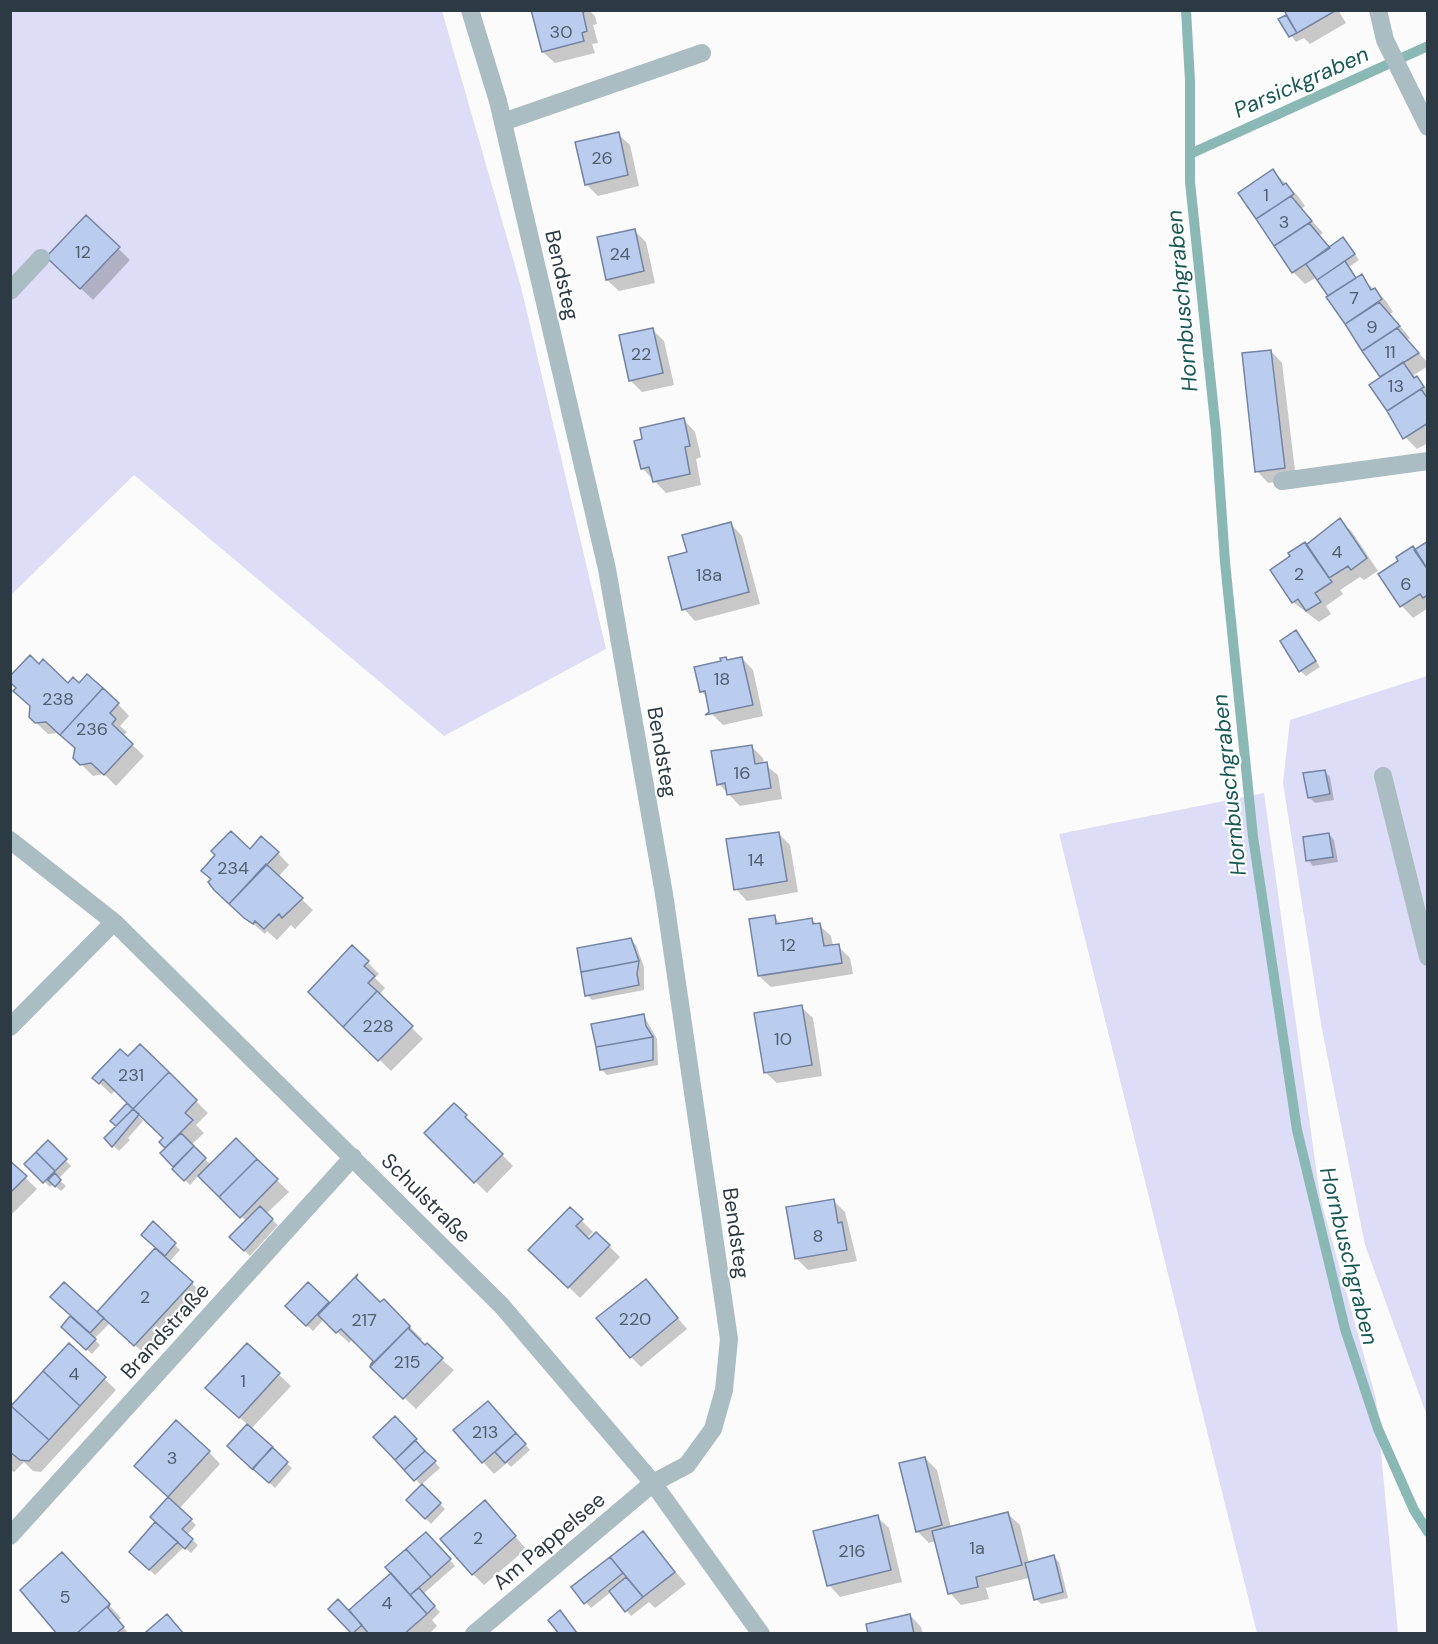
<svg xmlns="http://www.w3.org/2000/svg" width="1438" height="1644" viewBox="0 0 1438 1644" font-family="'DM Sans',sans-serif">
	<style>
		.green { fill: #ddddf7 }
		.shadow { fill: #0003 }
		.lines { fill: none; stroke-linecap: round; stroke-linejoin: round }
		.stream { stroke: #8ab8b5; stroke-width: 10 }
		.building { fill: #bbcdee; stroke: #7384a2; stroke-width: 1.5 }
		.minor { stroke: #aabdc2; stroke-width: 18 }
		.labels { text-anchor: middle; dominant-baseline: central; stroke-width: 4.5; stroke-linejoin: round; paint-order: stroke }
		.number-label { font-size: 18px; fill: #505f6e }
		.street-label { font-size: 21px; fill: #2c3a44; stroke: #fff }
		.water-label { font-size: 22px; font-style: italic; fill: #185855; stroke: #fff }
	</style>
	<rect width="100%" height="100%" fill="#fbfbfb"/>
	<path class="green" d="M11,11h431l79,276 85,362 -162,87 -310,-261 -123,120z
		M1427,676v740l-62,-171 -44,-221 -38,-241 7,-63z
		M1264,793l56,404 56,202 22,234h-141l-198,-799z"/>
	<path class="shadow" d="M533,10h56l6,6 2,8 -4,1 5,18 -6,1 3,9 -40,10 -12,-11z
		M1285,10h53l8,13 -36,21 -6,-6 -8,4 -16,-22 8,-5z
		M618,134l12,11 9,41 -41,10 -12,-12z
		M1273,171l25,25 7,10 -4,3 22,24 -3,2 1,3 11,10 16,-3 11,15 -10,7 8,12 4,-2 25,24 7,11 -3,2 20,24 -3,2 21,23v3l-14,9 14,14v54l-11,6 -11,-11 -35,-52 11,-9 -65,-100 -12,7 -12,-12 -52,-79z
		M86,217l44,43 -37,40 -34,-32z
		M634,230l12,12 9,41 -36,8 -12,-11z
		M652,329l12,12 10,44 -32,7 -12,-12z
		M1271,351l11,12 14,116 -28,4 -11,-12z
		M684,420l11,12 6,25 -5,2 5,26 -35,8 -24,-25z
		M1340,520l12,12 26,39 -14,9 -4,-3 -20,13 3,4 -17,12 5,8 -12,8 -26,-20v-46z
		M731,524l11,12 18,68 -65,17 -11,-12 5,-56z
		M1428,543v65l-15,10 -11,-12 -22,-32z
		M1296,632l24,35 -14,9 -6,-5z
		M742,658l11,12 10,46 -40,9 -12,-12 -3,-15 -7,-7 25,-32 2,2z
		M68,685h11l39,19 11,12 -9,10 7,6 -4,4 21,20 -28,30 -12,-12 -11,2 -18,-18 1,-10 -17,-15 -11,1 -18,-17z
		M751,746l12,12 1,6 14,11 4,24 -42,7 -22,-23z
		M1324,771l6,6 4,23 -19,3 -6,-6z
		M778,833l12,12 8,47 -51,9 -11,-12z
		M1329,834l5,6 4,22 -25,4 -5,-6z
		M250,851l28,2 11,12 -11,12 35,33 -18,19 -4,-4 -14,15 -10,-9 -2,3 -37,-32z
		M774,917l8,8 29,-5 8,5 12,11 2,10h5l12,12 3,16 -82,13 -12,-11z
		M630,939l6,6 8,22v23l-52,10 -5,-5z
		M353,947l26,27 -4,4 10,10 -6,7 44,44 -32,32 -81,-79z
		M801,1007l12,11 9,58 -45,7 -12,-11z
		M644,1016l13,23 1,26 -51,10 -6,-6z
		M140,1046l68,67 -12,12 8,8 -13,12 20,20 25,-25 53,52 -23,22 12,11 -28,31 -19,-19 16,-15 -48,-47 -9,10 -16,-16 1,-2 -13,-14 5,-5 -6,-6 4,-4 -28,-28 -2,2 8,9 -15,17 2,2 -11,11 -13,-13 11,-12 -5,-5 17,-18 -13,-13 -5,4 -17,-16 34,-20z
		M454,1105l59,61 -26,27 -61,-60z
		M48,1143l23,23 -13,13 8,7 -5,5 -8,-7 -3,3 -24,-23z
		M10,1163l27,26 -27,27z
		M834,1201l11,11 12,49 -49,9 -12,-12z
		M570,1209l23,23 -7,7 23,7 11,11 -40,41 -49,-48z
		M153,1223l27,27 -11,12 34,32 -56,62 -37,-33 -16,16 6,6 -8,9 -29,-27 9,-11 25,-2 60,-66z
		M646,1281l41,48 -46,38 -11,-11z
		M308,1284l22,21 50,-1 4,-3 38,38 -2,2 34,29 -38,39 -44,-43 3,-5 -22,-22 -4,4 -25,-24 -11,12 -26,-25z
		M69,1345l47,45 -75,82 -8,-1 -9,-9 -10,10 -4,-2v-62z
		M247,1345l44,41 -40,43 41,39 -17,20 -41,-37 14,-26 -29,-26z
		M499,1414l31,36 -19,17 -4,-4 -13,11 -11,-12z
		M400,1423l40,45 -19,17 -46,-48z
		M209,1452l11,12 -41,45 17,16 -9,10 11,10 -7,8 -7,-6 -29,28 -24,-23 26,-30 -5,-5 17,-20 -21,-20z
		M925,1458l12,12 14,58 57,-14 12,11 9,38 25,-6 5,5 9,36 -27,6 -5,-5 -7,-21 -43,10 3,11 -28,6 -11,-12 -14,-52 -7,2 -12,-12z
		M421,1485l24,24 -14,15 -23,-24z
		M496,1514l30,35 -42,36 -11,-11z
		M877,1517l12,11 13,54 -62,15 -11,-12z
		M643,1533l43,51 -31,24 -6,-6 -18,14 -20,-24 -20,16 -18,-20z
		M431,1539l24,27 -32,28 17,18 -8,8 5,6 -8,8h-58l-3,-4 -4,4h-12l-3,-22z
		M73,1566l48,52 -3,3 11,13h-70z
		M910,1615l11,12 2,7h-54z"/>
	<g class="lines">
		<path class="stream" d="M1186,10l4,71v101l26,250 9,130 28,275 44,293 48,199 33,100 36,81 14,22
			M1190,154l238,-108"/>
	</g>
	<path class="building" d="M531,10h54l-2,3 4,18 -5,2 2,8 -42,11z
		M1284,10h51v1l-38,22z
		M1286,15l11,18 -8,4 -11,-18z
		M619,132l9,43 -43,10 -10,-43z
		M1273,169l10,16 3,-2 8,11 -38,25 -18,-26z
		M1291,196l21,25 -38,25 -18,-27z
		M86,215l34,32 -40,42 -34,-32z
		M1309,223l21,25 -38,25 -18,-27z
		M635,229l9,42 -38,9 -9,-43z
		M1343,237l12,17 -38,26 -11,-16z
		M1345,261l11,17 -28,18 -11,-16z
		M1362,274l9,16 4,-2 7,11 -37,25 -19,-27z
		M1379,302l21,24 -38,25 -17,-27z
		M653,328l10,45 -34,8 -10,-46z
		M1397,328l22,25 -39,24 -18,-26z
		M1271,350l14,118 -30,4 -13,-119z
		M1403,362l11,16 3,-2 7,11 -37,24 -18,-26z
		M1421,389l7,10v24l-25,16 -16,-28z
		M684,418l6,28 -5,1 5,27 -37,8 -4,-15 -8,2 -7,-28 8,-2 -2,-11z
		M1340,518l27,40 -16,12 -3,-4 -19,12 -23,-33z
		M731,522l18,70 -67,18 -14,-53 19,-5 -5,-17z
		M1428,541v29l-14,-20z
		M1305,542l27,40 -17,11 6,9 -15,9 -8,-12 -6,4 -22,-33 20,-14 -2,-3z
		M1413,546l15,24v25l-5,3 -3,-4 -20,13 -22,-33 20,-13 -2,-4z
		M1296,630l20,31 -17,11 -19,-31z
		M30,655l9,9 4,-5 25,24 5,-6 6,6 8,-9 16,14 -43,47 -14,-13 -11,1 -6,-6 1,-11 -17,-15 3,-3 -6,-6v-6z
		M726,657l1,3 15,-3 11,48 -48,10 4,-3 -4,-21 -5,1 -6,-25 27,-6 -1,-3z
		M103,688l16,15 -9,10 6,6 -4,5 21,20 -29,31 -13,-12 -11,2 -7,-7 2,-10 -15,-13z
		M752,745l3,19 12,-2 4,26 -44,7 -2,-12 -8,2 -6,-34z
		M1325,770l5,24 -22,4 -5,-25z
		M231,831l19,18 11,-13 18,16 -50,52 -15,-14 -6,-8 3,-3 -10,-8 14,-16 -4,-4z
		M779,832l8,49 -53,9 -8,-51z
		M1329,833l4,24 -27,4 -3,-24z
		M266,864l37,34 -21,20 -3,-4 -15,15 -9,-8 -2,3 -9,-6 -15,-14z
		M775,915l1,9 36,-6 1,6 7,-1 4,23 15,-2 3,19 -84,13 -9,-57z
		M631,938l8,23 -58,11 -4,-24z
		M352,945l17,16 -5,5 11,10 -7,7 9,8 -34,36 -35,-35z
		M639,961l-2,13 2,11 -54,11 -4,-24z
		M377,991l36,35 -35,35 -35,-34z
		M802,1005l10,60 -48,8 -10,-60z
		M644,1014l2,12 7,11 -57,10 -5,-23z
		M653,1037v23l-53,10 -4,-23z
		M140,1044l29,28 -36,37 -30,-30 -4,5 -7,-6 28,-29 8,7z
		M169,1072l28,28 -12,13 8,7 -28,28 -6,-6 4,-4 -30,-29z
		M127,1103l6,6 -17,17 -6,-5z
		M454,1103l13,12 -2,2 38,37 -29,29 -50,-50z
		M133,1109l6,5 -2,3 -25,30 -8,-9z
		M181,1133l13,13 -21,21 -13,-14z
		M236,1138l21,21 -38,38 -21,-21z
		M48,1140l19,19 -12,12 -19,-19z
		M194,1146l12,12 -22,23 -12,-12z
		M36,1152l19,19 -12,12 -19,-19z
		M257,1159l21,20 -38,39 -21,-21z
		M10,1161l17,15 -17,17z
		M55,1173l6,7 -6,7 -7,-7z
		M834,1199l4,24 4,-1 5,28 -52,9 -9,-52z
		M260,1206l13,13 -29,32 -15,-14z
		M570,1207l13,12 -7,7 13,13 7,-7 14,13 -42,43 -40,-38z
		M153,1221l23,22 -11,13 -24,-21z
		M155,1248l38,34 -59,64 -37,-34z
		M358,1274l-2,4 24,24 4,-3 26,27 -40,40 3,-5 -32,-32 -5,4 -18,-18z
		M646,1279l32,39 -48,40 -34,-40z
		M64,1282l40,36 -14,15 -40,-36z
		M308,1282l21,20 -23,24 -21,-20z
		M70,1316l26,23 -10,11 -25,-23z
		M410,1326l-1,3 16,16 2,-2 16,15 -40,41 -33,-32z
		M69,1343l37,34 -26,29 -37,-35z
		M247,1343l33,30 -41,45 -34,-30z
		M43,1371l37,35 -31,34 -38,-34z
		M488,1401l28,32 -34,30 -29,-33z
		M11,1406l38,34 -20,21 -9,-1 -10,-8z
		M395,1416l22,23 -22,21 -22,-23z
		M176,1420l34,31 -42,46 -34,-31z
		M247,1424l26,23 -21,22 -25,-23z
		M516,1433l10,11 -21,19 -10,-11z
		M415,1440l10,11 -21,19 -9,-10z
		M272,1447l16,15 -19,21 -16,-14z
		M425,1451l11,10 -22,20 -10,-11z
		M925,1457l17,68 -26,7 -17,-69z
		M422,1484l19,19 -16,16 -19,-19z
		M168,1497l24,22 -10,10 11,10 -8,10 -35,-32z
		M485,1500l31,36 -44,39 -32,-36z
		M1008,1512l14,53 -46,12 2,10 -30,7 -16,-63z
		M878,1515l13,55 -64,16 -14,-55z
		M155,1522l23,20 -29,28 -20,-18z
		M643,1531l32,41 -32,25 -33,-40z
		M426,1532l25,27 -20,18 -25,-28z
		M406,1549l25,28 -21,18 -25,-28z
		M62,1552l48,52 -34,30h-19l-37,-44z
		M1054,1555l9,37 -29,8 -9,-37z
		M610,1557l13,16 -39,31 -13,-17z
		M391,1573l36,41 -23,20h-35l-20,-24z
		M626,1577l17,20 -18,15 -16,-21z
		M419,1588l16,18 -8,8 -17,-19z
		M338,1599l24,26 -10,9 -24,-25z
		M110,1604l-2,4 16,19 -6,5 1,2h-43z
		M560,1610l17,23v1h-18l-11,-14z
		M167,1614l17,20h-37l-1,-2z
		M910,1614l4,20h-46l-2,-10z"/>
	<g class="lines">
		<path class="minor" d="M470,10l28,91 109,468 57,325 65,445 -5,51 -11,39 -26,36 -34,18 -179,151
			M1378,10l7,30 43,87
			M503,122l199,-69
			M10,291l31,-33
			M1282,481l146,-20
			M1383,776l45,181
			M10,840l104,82 388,384 151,177 108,151
			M10,1027l104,-105
			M10,1536l343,-379"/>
	</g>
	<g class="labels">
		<g class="number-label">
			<text x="561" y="32">30</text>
			<text x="602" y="158">26</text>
			<text x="1266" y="195">1</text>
			<text x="1284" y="222">3</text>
			<text x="83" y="252">12</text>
			<text x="620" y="254">24</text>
			<text x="1354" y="298">7</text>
			<text x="1372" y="327">9</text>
			<text x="1390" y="352">11</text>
			<text x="641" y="354">22</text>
			<text x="1396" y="386">13</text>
			<text x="1337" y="552">4</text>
			<text x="1299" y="574">2</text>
			<text x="709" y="575">18a</text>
			<text x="1406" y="584">6</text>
			<text x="722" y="679">18</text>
			<text x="58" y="699">238</text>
			<text x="92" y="729">236</text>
			<text x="742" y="773">16</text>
			<text x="756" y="860">14</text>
			<text x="233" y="868">234</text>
			<text x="788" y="945">12</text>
			<text x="378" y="1026">228</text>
			<text x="783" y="1039">10</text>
			<text x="131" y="1075">231</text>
			<text x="818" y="1236">8</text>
			<text x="145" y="1297">2</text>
			<text x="635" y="1319">220</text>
			<text x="364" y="1320">217</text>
			<text x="407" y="1362">215</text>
			<text x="74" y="1374">4</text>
			<text x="243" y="1381">1</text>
			<text x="485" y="1432">213</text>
			<text x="172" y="1458">3</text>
			<text x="478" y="1538">2</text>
			<text x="977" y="1548">1a</text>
			<text x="852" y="1551">216</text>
			<text x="65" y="1597">5</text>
			<text x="387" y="1603">4</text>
		</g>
		<g class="street-label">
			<text transform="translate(562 275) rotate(77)">Bendsteg</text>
			<text transform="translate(662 752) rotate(80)">Bendsteg</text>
			<text transform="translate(426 1198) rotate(45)">Schulstraße</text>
			<text transform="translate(736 1233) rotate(82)">Bendsteg</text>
			<text transform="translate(165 1331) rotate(-48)">Brandstraße</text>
			<text transform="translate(549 1541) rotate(-40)">Am Pappelsee</text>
		</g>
		<g class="water-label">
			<text transform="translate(1301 82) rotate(-24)">Parsickgraben</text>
			<text transform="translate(1182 301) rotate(-95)">Hornbuschgraben</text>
			<text transform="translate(1229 785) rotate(-96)">Hornbuschgraben</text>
			<text transform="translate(1349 1256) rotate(76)">Hornbuschgraben</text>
		</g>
	</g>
	<rect width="1438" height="1644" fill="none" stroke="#2c3a44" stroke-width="24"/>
</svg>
